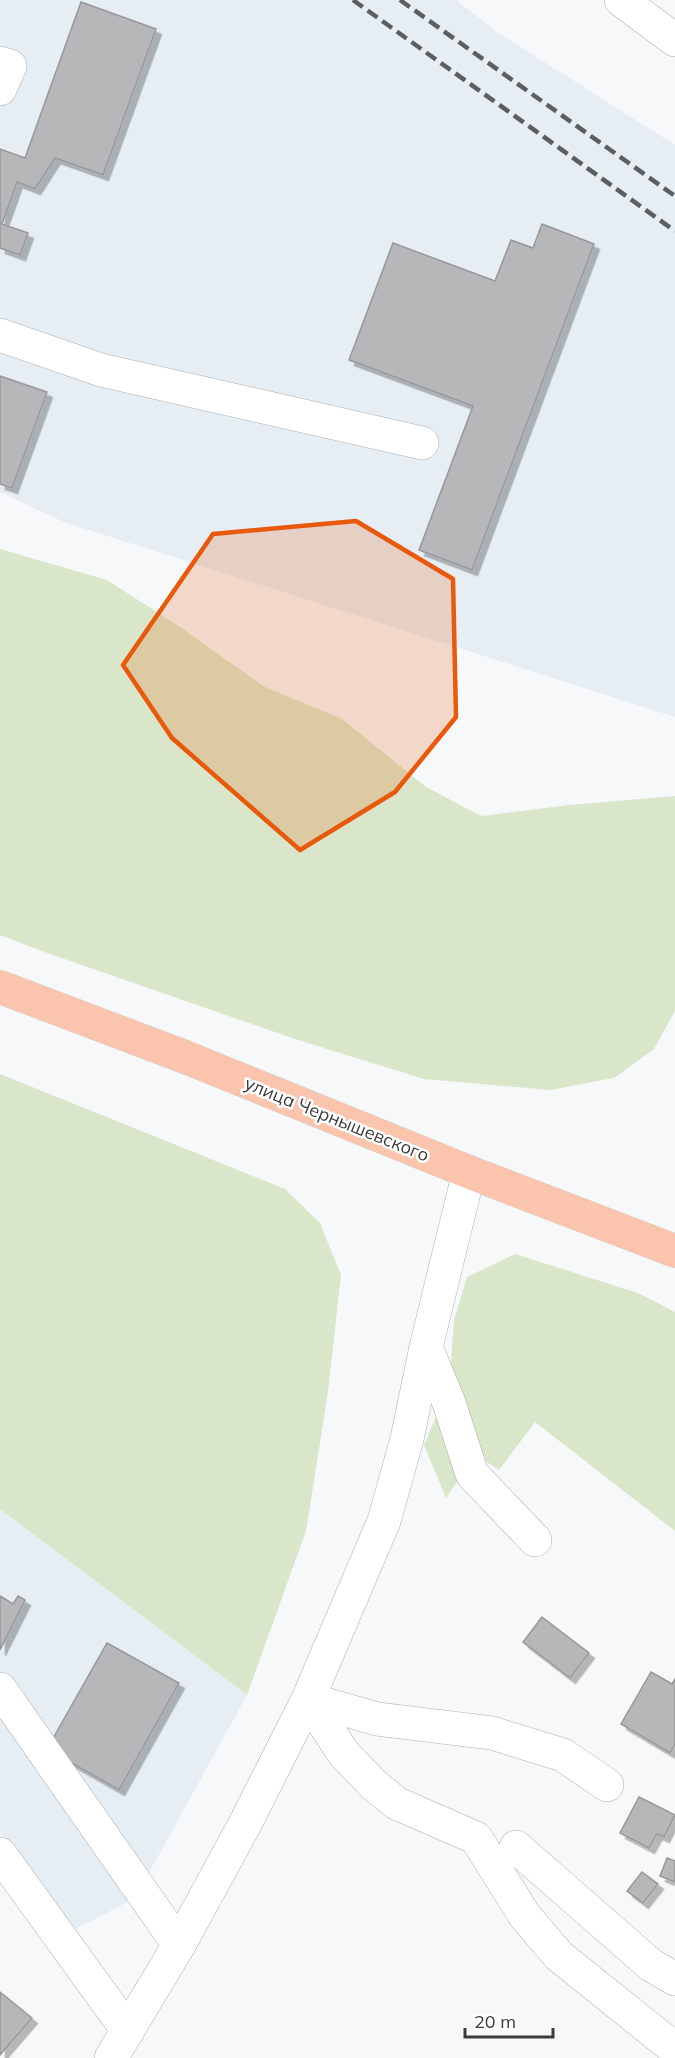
<svg xmlns="http://www.w3.org/2000/svg" width="675" height="2058" viewBox="0 0 675 2058" font-family="Mulish,sans-serif">
	<style>
		.built { fill: #e6eef4 }
		.green { fill: #dae6ca }
		.building { fill: #b7b7b9; stroke: #98989a; stroke-width: 1.5; filter: url(#shadow) }
		.lines { fill: none; stroke-linecap: round; stroke-linejoin: round }
		.minor-casing { stroke: #adaeaf; stroke-width: 34 }
		.major-casing { stroke: #d4d4d4; stroke-width: 34 }
		.minor { stroke: #fff; stroke-width: 33 }
		.major { stroke: #fac4ad; stroke-width: 33 }
		.rail { stroke: #5d5e5f; stroke-width: 4.5; stroke-dasharray: 12 6; stroke-linecap: butt }
		.marked { fill: #e8590c; fill-opacity: 0.2; stroke: #e8590c; stroke-width: 4.5; stroke-linejoin: round }
		.labels { text-anchor: middle; dominant-baseline: central; stroke-width: 5; stroke-linejoin: round; paint-order: stroke }
		.street-label { font-size: 18px; fill: #3a3b3b; stroke: #fff }
	</style>
	<defs>
		<filter id="shadow"><feDropShadow dx="5.5" dy="5.5" stdDeviation="0" flood-color="#0004"/></filter>
	</defs>
	<rect width="100%" height="100%" fill="#f6f8f9"/>
	<path class="built" d="M0,0h456l38,30 181,115v572l-611,-195 -64,-30z
		M0,1509l247,186 -112,203 -63,33 -72,-98z"/>
	<path class="green" d="M0,549l107,31 73,47 85,60 77,32 84,68 55,29 88,-11 106,-9v215l-21,38 -40,29 -64,12 -126,-11 -129,-40 -245,-85 -50,-19z
		M0,1074l285,115 35,34 21,52 -13,117 -22,139 -59,164 -247,-186z
		M515,1254l123,39 37,19v219l-140,-109 -36,48 -24,-16 -29,44 -22,-53 12,-28 15,-57 3,-40 13,-43z"/>
	<path class="building" d="M81,2l75,27 -53,146 -48,-17 -20,31 -18,-7 -15,42 26,9 -8,22 -20,-7v-99l25,9z
		M542,224l52,20 -122,326 -53,-20 54,-144 -124,-46 44,-117 102,38 16,-41 22,8z
		M0,376l47,16 -35,96 -12,-4z
		M0,1596l13,8 5,-8 7,4 -25,50z
		M542,1617l47,36 -19,25 -47,-36z
		M107,1643l72,40 -60,107 -72,-41z
		M651,1672l21,12 3,-5v65l-5,9 -49,-29z
		M639,1797l36,18 -11,22 -7,-3 -8,14 -29,-15z
		M667,1858l8,3v21l-15,-6z
		M642,1872l16,12 -15,19 -16,-12z
		M0,1992l32,26 -32,37z"/>
	<g class="lines">
		<g class="minor-casing">
			<path id="minor" d="M621,0l54,40
				M0,63l10,3 -10,23
				M0,335l101,35 321,73
				M426,1347l23,56 23,71 63,66
				M0,1689l179,256
				M308,1699l36,55 29,30 23,19 80,35 49,78 34,40 116,93
				M308,1699l69,20 115,14 71,22 44,30
				M516,1847l135,118 24,14
				M0,1854l128,177
				M111,2058l68,-113 66,-121 63,-125 76,-178 23,-82 19,-92 43,-175"/>
		</g>
		<g class="major-casing">
			<path id="major" d="M0,987l185,70 284,115 206,79"/>
		</g>
		<use href="#minor" class="minor"/>
		<use href="#major" class="major"/>
		<path class="rail" d="M353,0l322,231
			M400,0l275,196"/>
	</g>
	<path class="marked" d="M356,521l97,58 3,138 -61,75 -95,58 -128,-112 -49,-73 90,-131z"/>
	<g class="labels">
		<g class="street-label">
			<text transform="translate(337 1119) rotate(22)">улица Чернышевского</text>
		</g>
	</g>
	<path d="M465 2028v9h88v-9" fill="none" stroke="#3a3b3b" stroke-width="3"/>
	<text x="474" y="2028" font-size="18" fill="#3a3b3b" stroke="#ffffff" stroke-width="4.5" paint-order="stroke">20 m</text>
</svg>
